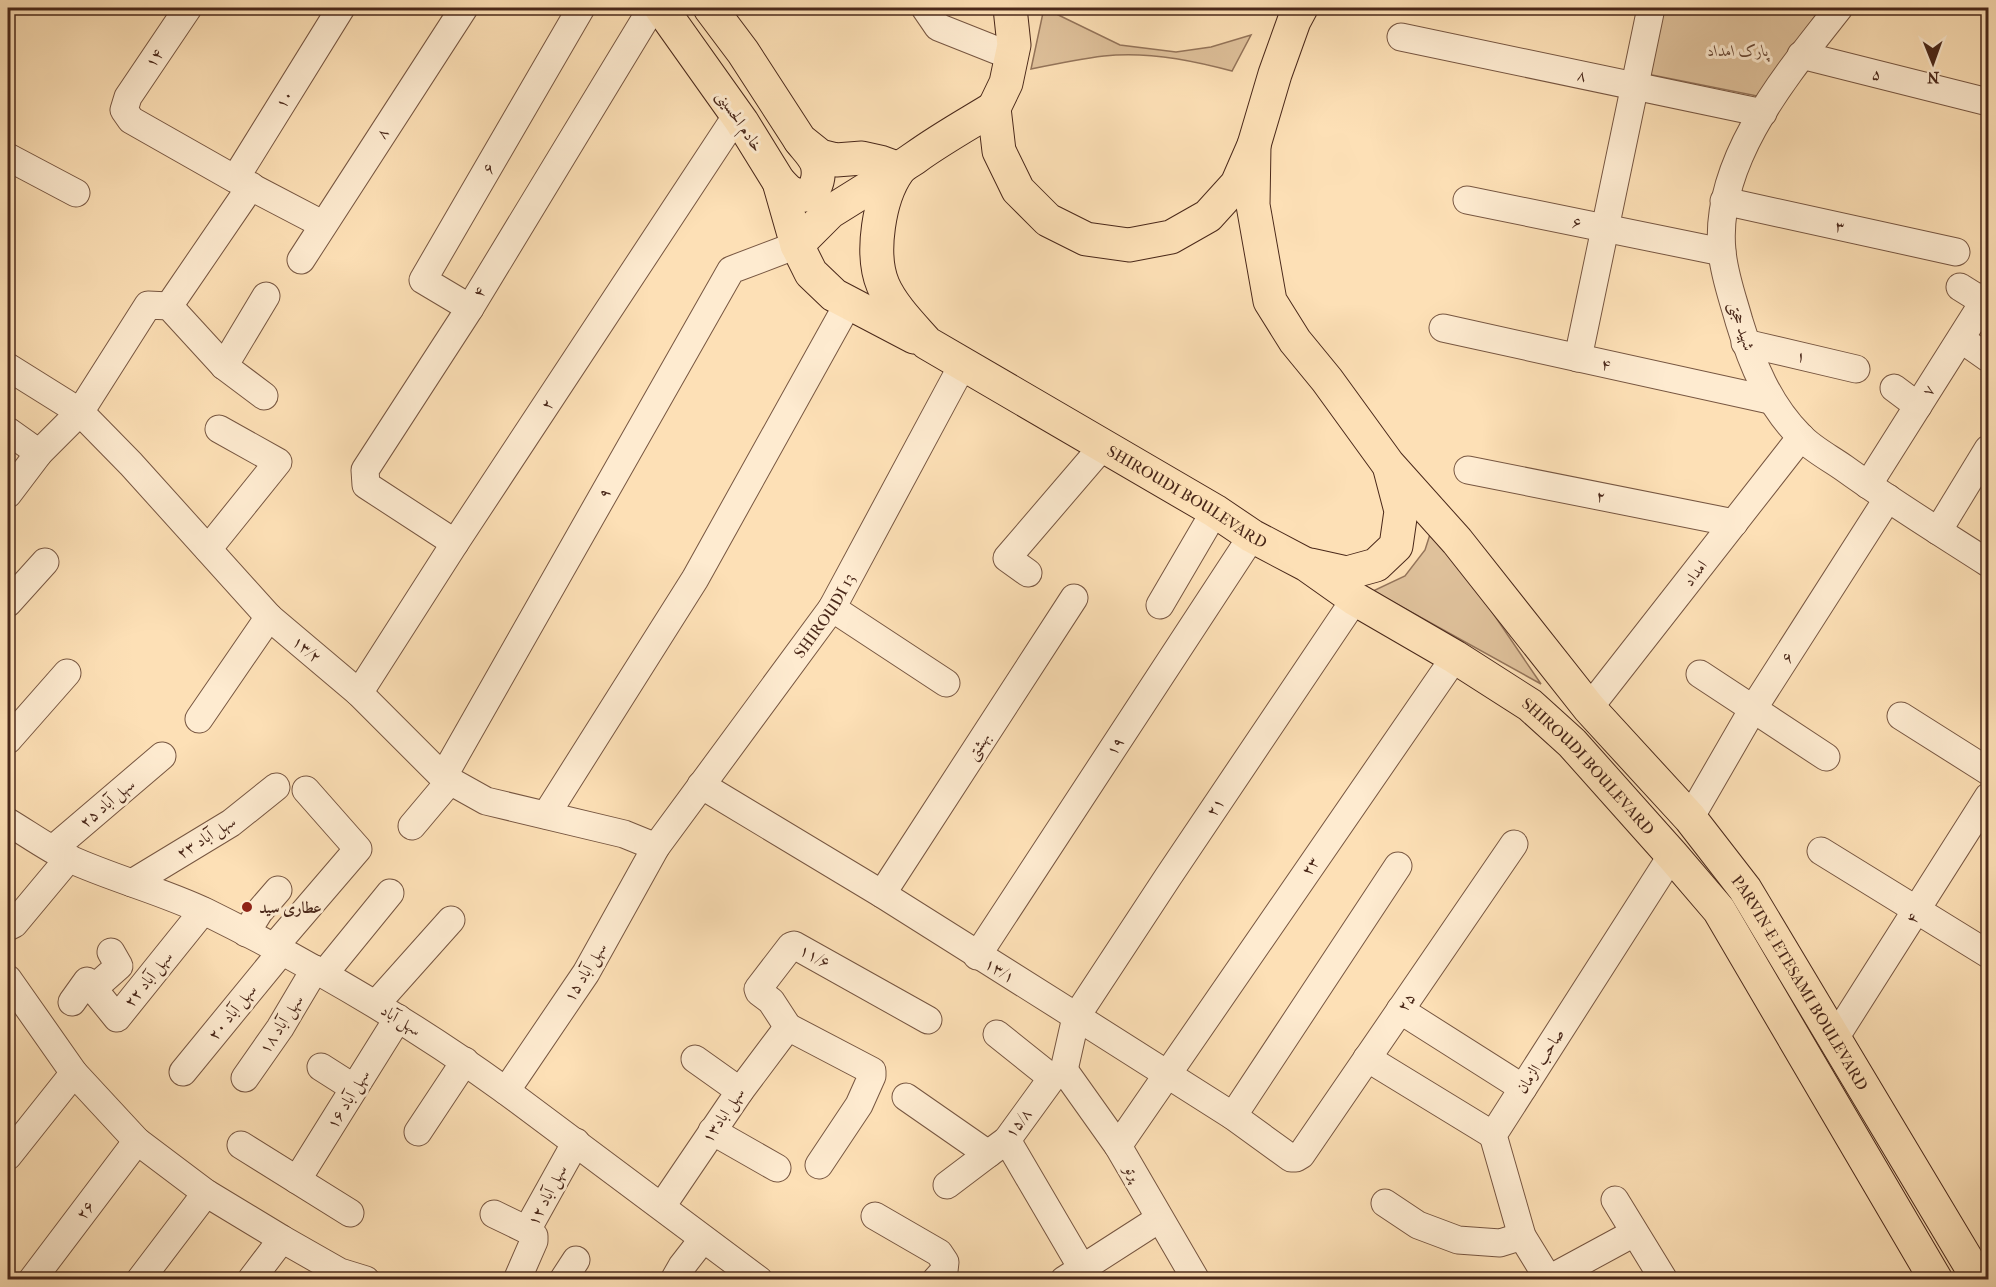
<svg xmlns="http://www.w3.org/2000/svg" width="1996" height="1287" viewBox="0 0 1996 1287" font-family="'IM FELL French Canon',Amiri,serif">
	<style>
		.green { fill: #dfc19b; stroke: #94745a; stroke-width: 1.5 }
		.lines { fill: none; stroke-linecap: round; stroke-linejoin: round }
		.minor-casing { stroke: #775641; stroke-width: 29 }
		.major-casing { stroke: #4a281a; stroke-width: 35 }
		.minor { stroke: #feebd0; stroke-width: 27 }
		.major { stroke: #fde0b6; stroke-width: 33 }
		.poi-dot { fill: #8f2418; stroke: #feebd0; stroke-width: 2 }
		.labels { text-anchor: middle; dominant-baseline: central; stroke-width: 6; stroke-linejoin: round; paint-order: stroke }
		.park-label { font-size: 16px; font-style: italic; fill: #684734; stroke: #feebd0 }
		.street-label { font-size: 16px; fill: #4a281a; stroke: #feebd0 }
		.poi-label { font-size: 16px; font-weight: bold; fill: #4a281a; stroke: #feebd0; text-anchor: start }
	</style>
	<rect width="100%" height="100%" fill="#fde0b6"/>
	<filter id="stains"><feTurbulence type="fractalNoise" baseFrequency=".00333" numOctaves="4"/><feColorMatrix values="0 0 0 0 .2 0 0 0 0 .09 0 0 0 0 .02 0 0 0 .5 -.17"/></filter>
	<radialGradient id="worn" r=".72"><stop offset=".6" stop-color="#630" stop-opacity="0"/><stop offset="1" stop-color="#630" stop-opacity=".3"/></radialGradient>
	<path class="green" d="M1044,8l76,37 56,7 35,-5 40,-12 -19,36c-40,-11 -86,-20 -128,-15 -25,3 -49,8 -73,13z
		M1657,8h164l-64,88 -115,-23z
		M1433,525l108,159 -168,-93 32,-15 20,-26z"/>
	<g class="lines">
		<g class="minor-casing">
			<g id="minor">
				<path d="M188,8l-60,89 -4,13 7,10 104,59 106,-171"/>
				<path d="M925,8l13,19 73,29"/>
				<path d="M1839,8c-52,66 -126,153 -117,243 2,24 11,48 17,70 13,43 30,84 61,115 12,13 30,22 44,32 47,34 96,64 144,95"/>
				<path d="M1401,37l362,76"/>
				<path d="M1801,55l187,47"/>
				<path d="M8,157l68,36"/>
				<path d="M236,179l86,45"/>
				<path d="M1467,200l255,52"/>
				<path d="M1724,201l232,51"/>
				<path d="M301,260l163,-252"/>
				<path d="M1960,287l24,15"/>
				<path d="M169,306l82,-120"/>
				<path d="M470,308l-47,-28 158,-272"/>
				<path d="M1443,328l327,72"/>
				<path d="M1961,339l27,19"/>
				<path d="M1745,343l111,26"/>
				<path d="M1578,358l73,-350"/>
				<path d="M224,366l42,-70"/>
				<path d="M8,367l72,45 51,52 138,153 90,76 84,84 43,24 138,33 32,13"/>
				<path d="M1894,388l24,18"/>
				<path d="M8,431l31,22"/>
				<path d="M1468,470l266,53"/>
				<path d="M1868,485l120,-190"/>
				<path d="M8,494l31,-41 41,-41 68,-107 21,1 55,60 40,30"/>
				<path d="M1938,531l50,-82"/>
				<path d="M455,543l-89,-58 -1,-15 105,-162 182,-300"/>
				<path d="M208,549l70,-87 -59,-33"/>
				<path d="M1028,573l-21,-15 96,-112"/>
				<path d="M8,603l37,-41"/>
				<path d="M1160,605l55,-94"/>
				<path d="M832,608l114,75"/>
				<path d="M1700,674l126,83"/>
				<path d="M359,693l96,-150 282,-428"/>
				<path d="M1589,708l212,-271"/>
				<path d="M1901,716l87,55"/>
				<path d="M199,719l70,-102"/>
				<path d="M8,740l59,-67"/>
				<path d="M443,777l288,-507 66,-25"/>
				<path d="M701,785l181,109 184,116 167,106 58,42h5l5,-3 213,-311"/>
				<path d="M546,815l149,-236 154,-277"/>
				<path d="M1690,818l63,-109 135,-211"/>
				<path d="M8,822c20,12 41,27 62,37 44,20 92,32 136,53 105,52 205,110 300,179l253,189"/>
				<path d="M412,826l37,-44"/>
				<path d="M53,849l109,-93"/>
				<path d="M1821,851l167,103"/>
				<path d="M132,883l99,-60 45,-36"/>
				<path d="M882,894l192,-296"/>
				<path d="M8,927l6,-3 55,-66"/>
				<path d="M246,933l13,-21 19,-22"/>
				<path d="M274,947l84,-98 -52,-59"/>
				<path d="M977,956l275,-420"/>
				<path d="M324,974l66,-81"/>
				<path d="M8,979l66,94 63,68 69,52 76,46 58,33 26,8"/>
				<path d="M93,989l26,-23 -8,-14"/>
				<path d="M72,1002l15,-21 30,37 86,-107"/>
				<path d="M376,1004l75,-84"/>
				<path d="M1400,1010l123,78"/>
				<path d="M788,1027l-17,-26 -12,-9 -1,-3 33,-43 3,-1 134,75"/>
				<path d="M788,1027l84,44v5l-13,29 -40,60"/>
				<path d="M997,1034l55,44"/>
				<path d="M1835,1038l153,-241"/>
				<path d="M1367,1058l126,77"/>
				<path d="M695,1059l45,32"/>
				<path d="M321,1067l33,21"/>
				<path d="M1064,1070l12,-53 92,-140 187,-278"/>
				<path d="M1064,1070l54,76 78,134"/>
				<path d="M183,1072l99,-121"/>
				<path d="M245,1078l35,-50 35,-59"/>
				<path id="s1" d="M506,1091l80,-118 70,-126 176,-239 130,-242"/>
				<path d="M906,1097l82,57 19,-14 45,-62 12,-8"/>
				<path d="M1233,1116l165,-250"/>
				<path d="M712,1131l65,37"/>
				<path d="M418,1132l47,-71"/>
				<path d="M1007,1140l75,128"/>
				<path d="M241,1145l109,68"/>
				<path d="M1118,1146l337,-489"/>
				<path d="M8,1156l66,-83"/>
				<path d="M297,1180l101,-162"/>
				<path d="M947,1185l41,-31"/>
				<path d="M1615,1200l49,80"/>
				<path d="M1385,1203l33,22 40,15 42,3 22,-7"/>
				<path d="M662,1206l78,-115 48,-64"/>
				<path d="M494,1214l33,16"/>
				<path d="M875,1216l64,37 6,9 -1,9 -8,9"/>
				<path d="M1549,1279l85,-46"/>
				<path d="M32,1280l105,-139"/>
				<path d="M140,1280l66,-87"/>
				<path d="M251,1280l31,-41"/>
				<path d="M517,1280l17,-39v-5l-7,-6 49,-88"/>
				<path d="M563,1280l13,-20"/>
				<path d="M674,1280l8,-14 21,-27"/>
				<path d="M1064,1280l95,-61"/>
				<path d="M1549,1280l-27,-44 -29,-101 179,-280"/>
			</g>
		</g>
		<g class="major-casing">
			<g id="major">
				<path d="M661,8l81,114 37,60 18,63 14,28 23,22 80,42"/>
				<path d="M710,8l33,44 57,88 20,16 16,4 26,-2 18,4 19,7"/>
				<path d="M1010,8l4,37 -8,38 -12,25 5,43 19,39 30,30 38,19 43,6 42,-8 37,-21 29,-32 17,-39 21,-71 19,-53 7,-13"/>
				<path id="s2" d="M994,108c-26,16 -53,31 -78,49 -5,4 -14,8 -18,14 -19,27 -28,83 -15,114 9,21 29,41 44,58l288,168 37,25 55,29 48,34 100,58 75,48 42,38 100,112 47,55 217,370"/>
				<path id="s3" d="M1254,145l-1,60 17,96 25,40 32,39 61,84 69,77 132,167 101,110 55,71 234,391"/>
				<path d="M779,182c4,3 7,8 11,10 21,12 32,-10 27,-28 -3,-9 -12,-17 -17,-24"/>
				<path d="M797,245l33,-33 69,-43"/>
				<path d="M1311,565l36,8 29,-8 20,-19 5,-35 -11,-42"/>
			</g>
		</g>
		<use href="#minor" class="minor"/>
		<use href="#major" class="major"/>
	</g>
	<circle class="poi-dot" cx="247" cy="907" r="6"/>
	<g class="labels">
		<g class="park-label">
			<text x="1738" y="50">پارک امداد</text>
		</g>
		<g class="street-label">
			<text transform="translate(154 58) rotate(-56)">۱۴</text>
			<text transform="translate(1877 74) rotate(14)">۵</text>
			<text transform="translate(1582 75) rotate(12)">۸</text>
			<text transform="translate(284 99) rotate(-58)">۱۰</text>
			<text transform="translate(740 121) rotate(56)">خادم الحسینی</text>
			<text transform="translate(382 133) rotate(-57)">۸</text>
			<text transform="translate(488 168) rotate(-60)">۶</text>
			<text transform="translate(1577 222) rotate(12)">۶</text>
			<text transform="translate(1840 226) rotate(12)">۳</text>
			<text transform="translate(479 292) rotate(-59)">۴</text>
			<text transform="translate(1742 326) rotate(72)">شهید حجتی</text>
			<text transform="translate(1801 356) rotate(13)">۱</text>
			<text transform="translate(1606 364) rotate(12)">۴</text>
			<text transform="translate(1928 390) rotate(-58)">۷</text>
			<text transform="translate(547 404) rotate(-57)">۲</text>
			<text transform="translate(604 493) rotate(-60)">۹</text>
			<text stroke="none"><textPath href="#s2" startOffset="609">SHIROUDI BOULEVARD</textPath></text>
			<text transform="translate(1601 496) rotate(11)">۲</text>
			<text transform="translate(1695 573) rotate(-52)">امداد</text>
			<text stroke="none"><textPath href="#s1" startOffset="573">SHIROUDI 13</textPath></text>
			<text transform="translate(307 649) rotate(40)">۱۳/۲</text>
			<text transform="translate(1787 657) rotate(-57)">۶</text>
			<text transform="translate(978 746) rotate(-57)">بهشتی</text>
			<text transform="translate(1115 746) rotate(-57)">۱۹</text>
			<text stroke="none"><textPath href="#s2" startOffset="1095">SHIROUDI BOULEVARD</textPath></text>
			<text transform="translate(107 803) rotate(-40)">سهل آباد ۲۵</text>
			<text transform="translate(1215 807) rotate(-56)">۲۱</text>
			<text transform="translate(206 837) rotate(-32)">سهل آباد ۲۳</text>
			<text transform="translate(1310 866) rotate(-55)">۲۳</text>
			<text transform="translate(1912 918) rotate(-57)">۴</text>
			<text transform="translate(815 956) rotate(28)">۱۱/۶</text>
			<text transform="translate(1000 970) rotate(32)">۱۳/۱</text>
			<text transform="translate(585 972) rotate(-58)">سهل آباد ۱۵</text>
			<text transform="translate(148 979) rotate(-51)">سهل آباد ۲۲</text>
			<text stroke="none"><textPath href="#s3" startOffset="1023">PARVIN-E ETESAMI BOULEVARD</textPath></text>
			<text transform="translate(1406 1002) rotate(-56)">۲۵</text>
			<text transform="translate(232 1012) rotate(-51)">سهل آباد ۲۰</text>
			<text transform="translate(401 1020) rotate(32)">سهل آباد</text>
			<text transform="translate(281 1024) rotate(-57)">سهل آباد ۱۸</text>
			<text transform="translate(1540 1061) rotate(-57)">صاحب الزمان</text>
			<text transform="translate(348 1099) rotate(-58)">سهل آباد ۱۶</text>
			<text transform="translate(723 1115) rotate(-56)">سهل اباد۱۳</text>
			<text transform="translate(1018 1123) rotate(-53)">۱۵/۸</text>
			<text transform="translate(1133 1173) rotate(60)">پرتو</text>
			<text transform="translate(547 1195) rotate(-62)">سهل آباد ۱۲</text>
			<text transform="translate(85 1210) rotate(-53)">۲۶</text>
		</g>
		<g class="poi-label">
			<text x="259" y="907">عطاری سید</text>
		</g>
	</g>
	<rect width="1996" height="1287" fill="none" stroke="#fde0b6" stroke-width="30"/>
	<rect x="9" y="9" width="1978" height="1269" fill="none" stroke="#4a281a" stroke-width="3"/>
	<rect x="15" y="15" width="1966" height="1257" fill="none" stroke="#4a281a" stroke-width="1.5"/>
	<g transform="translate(1933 63) rotate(179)" stroke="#feebd0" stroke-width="4.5" paint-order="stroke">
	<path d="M0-4.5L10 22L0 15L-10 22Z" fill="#4a281a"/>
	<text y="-9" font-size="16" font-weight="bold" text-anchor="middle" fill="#4a281a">N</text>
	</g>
	<rect width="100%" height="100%" filter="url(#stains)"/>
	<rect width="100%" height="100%" fill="url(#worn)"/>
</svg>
